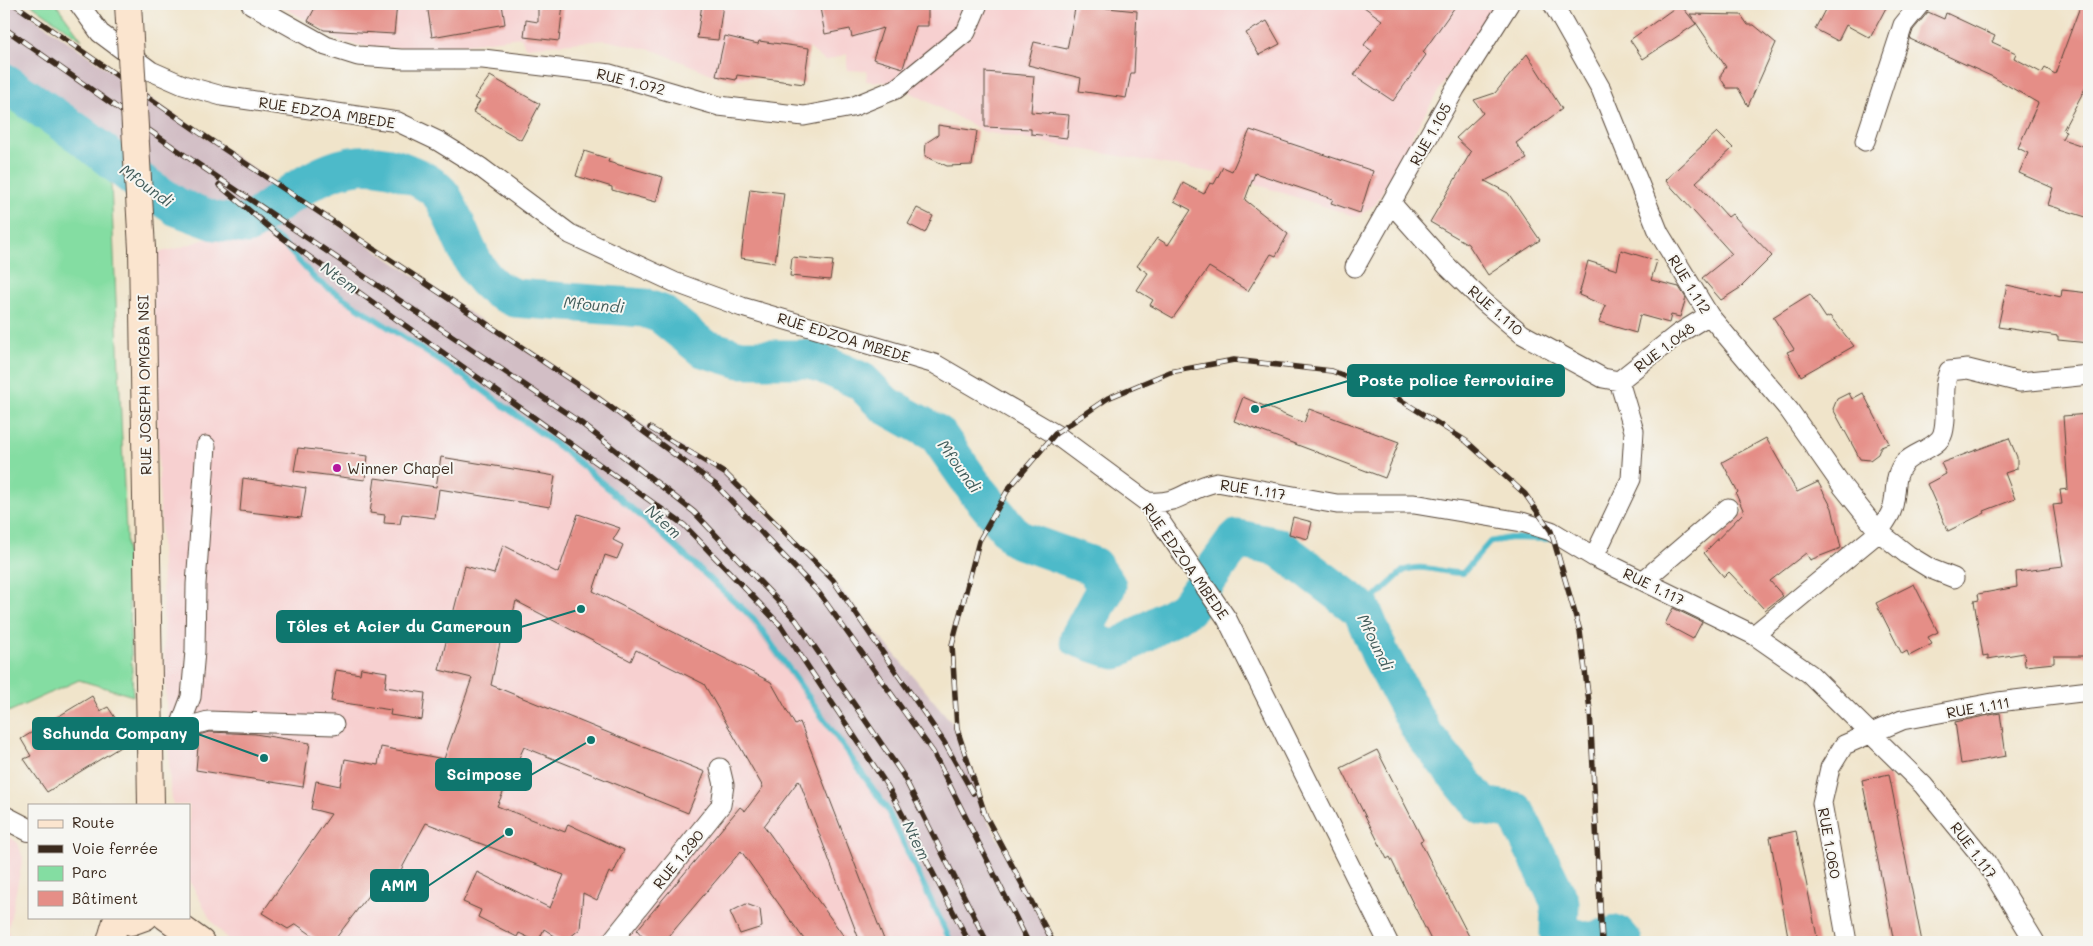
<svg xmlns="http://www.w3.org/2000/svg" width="2093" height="946" viewBox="0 0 2093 946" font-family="Mali,sans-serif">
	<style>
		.built { fill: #f7d0d0 }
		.industrial { fill: #d2bec5 }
		.green { fill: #84dda2; stroke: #608460 }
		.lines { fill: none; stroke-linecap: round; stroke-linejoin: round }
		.stream { stroke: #4ebac9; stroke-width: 6 }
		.river { stroke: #4ebac9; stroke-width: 39 }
		.building { fill: #e58e87 }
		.minor-casing { stroke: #564638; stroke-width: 21 }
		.tertiary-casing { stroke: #564638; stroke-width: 24 }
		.secondary-casing { stroke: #564638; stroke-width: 28 }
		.minor { stroke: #fff; stroke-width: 19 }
		.tertiary { stroke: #fff; stroke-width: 22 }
		.secondary { stroke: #fbe5cf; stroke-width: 26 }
		.rail-casing { stroke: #3b2a1e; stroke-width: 5.5 }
		.rail { stroke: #f6f6f2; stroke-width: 4; stroke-dasharray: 11; stroke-linecap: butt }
		.secondary-bridge-casing { stroke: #564638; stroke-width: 28; stroke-linecap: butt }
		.secondary-bridge { stroke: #fbe5cf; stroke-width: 26 }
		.poi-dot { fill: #b5179e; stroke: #f6f6f2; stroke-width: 2 }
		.labels { text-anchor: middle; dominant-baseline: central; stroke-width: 4; stroke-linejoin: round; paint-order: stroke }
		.street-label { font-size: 15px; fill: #3b2a1e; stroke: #f6f6f2 }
		.poi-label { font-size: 15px; fill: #3b2a1e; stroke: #f6f6f2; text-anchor: start }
		.water-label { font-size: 16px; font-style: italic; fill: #425c5a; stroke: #f6f6f2 }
		.leader { fill: none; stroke: #0f766e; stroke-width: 2 }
		.callout-dot { fill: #0f766e; stroke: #f6f6f2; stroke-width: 2 }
		.callout { fill: #0f766e; stroke: #0f766e; stroke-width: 2 }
		.callout-label { font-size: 16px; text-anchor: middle; font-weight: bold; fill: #fff }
	</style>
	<rect width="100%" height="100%" fill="#f6f6f2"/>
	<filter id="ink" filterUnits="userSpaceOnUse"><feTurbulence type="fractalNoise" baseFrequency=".02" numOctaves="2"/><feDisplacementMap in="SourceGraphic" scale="10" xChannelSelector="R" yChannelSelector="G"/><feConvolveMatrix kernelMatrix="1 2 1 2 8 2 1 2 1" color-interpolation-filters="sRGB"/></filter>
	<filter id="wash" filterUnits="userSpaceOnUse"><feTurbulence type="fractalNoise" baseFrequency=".0096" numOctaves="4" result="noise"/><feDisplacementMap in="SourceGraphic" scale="20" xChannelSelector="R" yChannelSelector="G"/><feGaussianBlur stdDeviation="1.12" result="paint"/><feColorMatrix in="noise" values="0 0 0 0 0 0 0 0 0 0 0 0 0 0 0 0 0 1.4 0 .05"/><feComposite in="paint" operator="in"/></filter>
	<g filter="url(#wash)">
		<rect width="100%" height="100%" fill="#f0e4ca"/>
		<path class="built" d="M277,4h1220l-45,65 -28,46 -12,21 2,3 -20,39 -4,-1 -14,27 -19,13 -130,-42 -242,-43 -92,-49 -27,-2 1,-10 -20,-1v-16l-22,7 -16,-13 -55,29 -18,3 -20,-4 -60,-25 -51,-11 -80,7 -4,-10 -94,12 -59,-2 -25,-5 -18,-9 1,-2z
			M247,225l32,14 37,41 153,100 96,71 163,141 162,224 61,126h-721l-20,-23 -21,-40v-74h-16l-3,-20 -5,-113 -13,-418 27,-6z
			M4,833l14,10 5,15 -15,72 3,12h-7z"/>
		<path class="industrial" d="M4,4h10l186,129 398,265 128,76 107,106 124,149 29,88 67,125h-102l-61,-126 -162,-224 -163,-141 -96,-71 -153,-100 -37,-41 -32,-14 -32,-4 -38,-14 -37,-25 -58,-46 -78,-54z"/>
		<path class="green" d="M31,4h25l26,36z
			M4,82l78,54 28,24 23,536 -54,-16 -75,34z"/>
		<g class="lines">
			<path class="stream" d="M247,225l32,14 37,41 153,100 96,71 93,80 96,88 133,190 64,133
				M1362,610l41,-39c18,-9 40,3 60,2l27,-31 20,-4 38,1"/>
			<path class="river" d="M4,82l78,54 58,46 37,25 38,14 32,4c49,-34 97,-80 160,-52 11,4 28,13 35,23 17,27 27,77 56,94 5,3 11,5 17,8l129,10 17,6 42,34 37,11h71l50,22 24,24 52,29 40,57 40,48 76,27 14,20 -28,52 36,12 72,-42 50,-69 41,8 84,63 18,44 42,78 60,74 33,5 45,91 -1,31 30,9 28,-7 6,7"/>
		</g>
		<g id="blocks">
			<path class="building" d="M317,4h80l-3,30 -70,-4 -16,-9z
				M427,4h75l3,20 -73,13z
				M538,4h25l-4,37 -35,-4 2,-17 12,2z
				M702,4h21l-5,36 -21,-2z
				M844,4h84v22h-12l-13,42 -30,-9 10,-31 -31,9 -2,-8 -25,5 -5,-26z
				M1076,4h23l-1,3 39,4 -3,62h-3l-5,25 -47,-7 2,-13 -53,-13 6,-23 33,7z
				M1360,4h97l-34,48 3,3 -33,46 -39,-26 18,-24 -8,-6 18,-25z
				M1680,4l16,20 -53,35 -13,-19z
				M1828,4h60l-18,34 -24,-13 -8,16 -23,-12z
				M2081,4h8v77l-26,49 3,1 -4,8 27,9v70l-41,-13 5,-17 -34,-15 9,-20 -10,-5 20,-45 -45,-26 -83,-38 3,-9 15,-18 16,7 2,-6 49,23 -3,6 24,11 -2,5 28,15 3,-5 10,6z
				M1690,14l51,1 7,10h6l22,18 -28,63 -10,-18h-11l-6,-9v-5l5,-7z
				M1267,21l13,23 -21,11 -13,-22z
				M725,36l33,8 1,-3 50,7 -5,36 -67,-9 -1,5 -20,-4z
				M1527,54l35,55 -46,34 11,16 -42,22 23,12 32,47 -52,35 -20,-31 -38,-22 41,-70 -15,-14 27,-25 -9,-13 21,-7z
				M985,72l49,4 -3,36 38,3 -2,23 -36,-4v-5l-46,-2z
				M490,76l50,28 -19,36 -48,-28 7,-11 -6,-3z
				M938,125l39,6 -5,34 -25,1 -22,-10 1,-13 12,-8z
				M1250,130l123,41 -13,42 -29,-10 2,-4 -78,-26 -10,27 43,34 -12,22 -5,-2 -23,37 -39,-24 -36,51 -23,-13 3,-5 -16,-10 11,-17 -11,-7 20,-28 11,7 23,-35 -17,-9 9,-18 21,11 6,-11 4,1 9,-17 9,4z
				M1717,132l16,16 -37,34 32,35 4,-3 40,42 -32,32 -19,12 -19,-22 30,-24 -67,-74z
				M584,151l25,8 -1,3 55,15 -7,25 -44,-12v-3l-36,-11z
				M750,189l34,4 -9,70 -34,-5z
				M917,208l16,8 -8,17 -17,-9z
				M1621,250l36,11 -6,19 28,7 7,11 -6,19 -9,-2 -2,8 -29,-8 -4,18 -37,-11 7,-16 -27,-11 9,-34 29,9z
				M792,257l41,4 -3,19 -40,-4z
				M2007,285l54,12 1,-7 27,3v50l-31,-3v-4l-60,-9z
				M1810,294l16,24 4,-2 24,30 -53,30 -14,-24 7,-3 -21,-32z
				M1849,393l3,6 11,-6 26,50 -8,3 -3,8 -8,6 -10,-1 -27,-50 4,-10z
				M1243,397l61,26 5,-14 90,33 -14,36 -151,-57z
				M2089,414v242h-35v7l-29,3 -1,-13 -36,6v-4l-5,1 -9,-55 5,-1 -1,-6 39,-7 -1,-15 47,-6 -10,-61 9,-1 -2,-14 8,-1 -5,-73z
				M1766,438l31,54 21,-10 14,26 9,40 -31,12 -4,-7 -36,28 13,15 -18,14 -36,-38 -5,5 -20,-24 40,-41 -8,-18 2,-2 -16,-30z
				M2009,438l8,19v12l-12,4 10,26 -31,12 1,2 -37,18 -21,-47 19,-10 -5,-11z
				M298,448l70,8 -3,24 -71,-9z
				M441,457l114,19 -5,31 -111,-18 -4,29 -33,-4 -2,10 -16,-1 1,-8 -15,-2 5,-35 61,9z
				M243,478l63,10 -5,30 -61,-7z
				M578,514l42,14 -7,12 10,5 -6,14 -12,-4 -12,36 178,91 24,43 5,-3 85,220h-25l-61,-162 -35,46 84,116h-42l-65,-91 -77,91h-17l-10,-12 103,-123 5,4 18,-24 -59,-103 -68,-34 -5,11 -115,-60 -6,25 -6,-2 -13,61 214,87 -17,41 -164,-66 -27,59 68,26 3,-8 56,26 -11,24 -4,-2 -12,28 -14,-7 -3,36 -16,13 -20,-13 -6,13 -19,-9 -2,4 -39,-20 3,-7 -18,-8 14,-30 73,36 14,-33 -138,-52 -33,62 -11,-8 -49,65h-11l-26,-18 -8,5 -26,-16 69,-99 -20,-5 5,-28 24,5 5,-27 33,6 3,-18 63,12 28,-81 -33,-8 26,-104 29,8 9,-29 55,28z
				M1293,517l19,5 -4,17 -19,-5z
				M1914,584l24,48 -10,5 4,7 -23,12 -2,-5 -5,3 -26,-51z
				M1673,608l29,14 -9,17 -28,-15z
				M361,668l26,4 -2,15 40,6 -3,27 -32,-5 1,-5 -60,-9 5,-31 24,4z
				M92,696l8,15 8,-4 22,34 -83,51 -23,-33 7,-3 -10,-17z
				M2000,713l6,43 -45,8 -6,-42z
				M209,732l46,2 55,9 -7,44 -107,-17 3,-35z
				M1377,750l46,90 -3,1 52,101h-40l-42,-85 -3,2 -46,-91z
				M1889,774l33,168h-28l-32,-162z
				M1796,831l22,111h-29l-19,-105z
				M746,904l14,5 2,18 -22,7 -10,-22z"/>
		</g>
	</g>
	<g filter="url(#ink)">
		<use href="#blocks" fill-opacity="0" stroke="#564638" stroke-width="1"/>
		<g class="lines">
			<g class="minor-casing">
				<path id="minor" d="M79,4l21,29 51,38 32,14 39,11 176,26 40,19 42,26 90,67 104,48 68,25 193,57 120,70 92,68 80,117 161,323
					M251,4l75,42 32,10 43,3h82l127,15 109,32 85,10 48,-9 44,-18 70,-57 12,-28
					M1553,4l48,85 58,144 50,82 80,95 54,77 36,45 29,23 23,14 23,9
					M1865,141l38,-116 17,-21
					M1391,203l56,63 37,36 38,32 81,44 16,3 15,50 -3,48 -37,78
					M1355,267l100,-178 54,-85
					M1619,381l59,-47 31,-19
					M1147,502c35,3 39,-14 70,-20l120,22h77l108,18 29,9 43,26 160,78 56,39 113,111 63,77 49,80
					M1643,581l85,-73
					M1754,635l125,-103c4,-7 9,-13 12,-20 7,-16 1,-35 13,-49 10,-11 35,-15 39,-30 6,-21 -3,-41 6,-62l19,-2 52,13 69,-7
					M179,729l12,-32 4,-46 1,-67 10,-138
					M179,729l29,-8 126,4
					M611,942l110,-137 3,-20 -4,-17
					M1847,942l-25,-139 8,-35 14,-23 58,-25 96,-18 91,-11"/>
			</g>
			<g class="tertiary-casing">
				<path id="tertiary" d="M4,817l25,13"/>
			</g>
			<g class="secondary-casing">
				<path id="secondary" d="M142,249l9,556
					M117,917l14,5 14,-5
					M166,917l35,25
					M110,942l7,-24"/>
			</g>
			<use href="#minor" class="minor"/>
			<use href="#tertiary" class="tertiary"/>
			<use href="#secondary" class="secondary"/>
			<g class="rail-casing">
				<path id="rail" d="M14,4l186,129 398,265 118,87 103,108 114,159 95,190
					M4,28l179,126 398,269 113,89 102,108 107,155 84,167
					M219,185l57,48 408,292 97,101 107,161 81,155
					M650,428l76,46 107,106 111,162 29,51
					M983,811l70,131
					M986,817l-29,-88 -5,-84 27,-104 30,-53 46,-54 53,-36 62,-26 64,-12 98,11 62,25 72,45 59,53 26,37 29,100 10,79 12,232"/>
			</g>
			<use href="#rail" class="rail"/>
			<g class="secondary-bridge-casing">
				<path id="secondary-bridge" d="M128,4l14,245"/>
			</g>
			<use href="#secondary-bridge" class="secondary-bridge"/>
		</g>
	</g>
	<circle class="poi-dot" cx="337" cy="468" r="5"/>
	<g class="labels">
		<g class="street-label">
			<text transform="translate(631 81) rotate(14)">RUE 1.072</text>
			<text transform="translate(327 112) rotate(9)">RUE EDZOA MBEDE</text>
			<text transform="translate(1430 134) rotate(-61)">RUE 1.105</text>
			<text transform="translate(1690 284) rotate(58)">RUE 1.112</text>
			<text transform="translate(1496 310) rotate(41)">RUE 1.110</text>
			<text transform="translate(844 337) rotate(17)">RUE EDZOA MBEDE</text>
			<text transform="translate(1664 347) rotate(-37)">RUE 1.048</text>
			<text transform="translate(144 385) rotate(-91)">RUE JOSEPH OMGBA NSI</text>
			<text transform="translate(1253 489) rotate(9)">RUE 1.117</text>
			<text transform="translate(1186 561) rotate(55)">RUE EDZOA MBEDE</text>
			<text transform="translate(1654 586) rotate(26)">RUE 1.117</text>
			<text transform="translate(1978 707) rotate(-10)">RUE 1.111</text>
			<text transform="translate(1830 843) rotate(80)">RUE 1.060</text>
			<text transform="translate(1974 850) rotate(53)">RUE 1.117</text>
			<text transform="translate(678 859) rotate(-51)">RUE 1.290</text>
		</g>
		<g class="poi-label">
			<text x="347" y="468">Winner Chapel</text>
		</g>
		<g class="water-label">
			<text transform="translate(147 185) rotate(36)">Mfoundi</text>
			<text transform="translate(340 277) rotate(36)">Ntem</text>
			<text transform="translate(594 304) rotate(5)">Mfoundi</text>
			<text transform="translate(960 466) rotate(54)">Mfoundi</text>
			<text transform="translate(664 521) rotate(42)">Ntem</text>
			<text transform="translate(1376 642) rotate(64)">Mfoundi</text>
			<text transform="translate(917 840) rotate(64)">Ntem</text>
		</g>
	</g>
	<path class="leader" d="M1255 409L1348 381M581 609L521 627M264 758L198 734M591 740L531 775M509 832L428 886"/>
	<g class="callout-dot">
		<circle cx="1255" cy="409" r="5"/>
		<circle cx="581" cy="609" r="5"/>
		<circle cx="264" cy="758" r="5"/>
		<circle cx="591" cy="740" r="5"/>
		<circle cx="509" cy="832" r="5"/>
	</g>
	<g class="callout">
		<rect x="1348" y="365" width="216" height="31" rx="5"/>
		<rect x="277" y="611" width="244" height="31" rx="5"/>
		<rect x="33" y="718" width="165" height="31" rx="5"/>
		<rect x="436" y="759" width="95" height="31" rx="5"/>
		<rect x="371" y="870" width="57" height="31" rx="5"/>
	</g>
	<g class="callout-label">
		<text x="1456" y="386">Poste police ferroviaire</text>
		<text x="399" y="632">Tôles et Acier du Cameroun</text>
		<text x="115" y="739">Schunda Company</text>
		<text x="484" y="780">Scimpose</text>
		<text x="399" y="891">AMM</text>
	</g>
	<rect width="2093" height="946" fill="none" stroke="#f6f6f2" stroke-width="20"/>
	<rect x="28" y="804" width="162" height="115" fill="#f6f6f2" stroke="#aba49d"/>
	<rect x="38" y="820" width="25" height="8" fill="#fbe5cf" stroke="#aba49d"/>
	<text x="72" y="828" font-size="15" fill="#3b2a1e">Route</text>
	<rect x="38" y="845" width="25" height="8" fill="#3b2a1e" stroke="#aba49d"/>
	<text x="72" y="854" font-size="15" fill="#3b2a1e">Voie ferrée</text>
	<rect x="38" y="866" width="25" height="15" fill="#84dda2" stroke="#aba49d"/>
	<text x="72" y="878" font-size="15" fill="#3b2a1e">Parc</text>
	<rect x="38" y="891" width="25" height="15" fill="#e58e87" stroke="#aba49d"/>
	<text x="72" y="904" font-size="15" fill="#3b2a1e">Bâtiment</text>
</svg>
